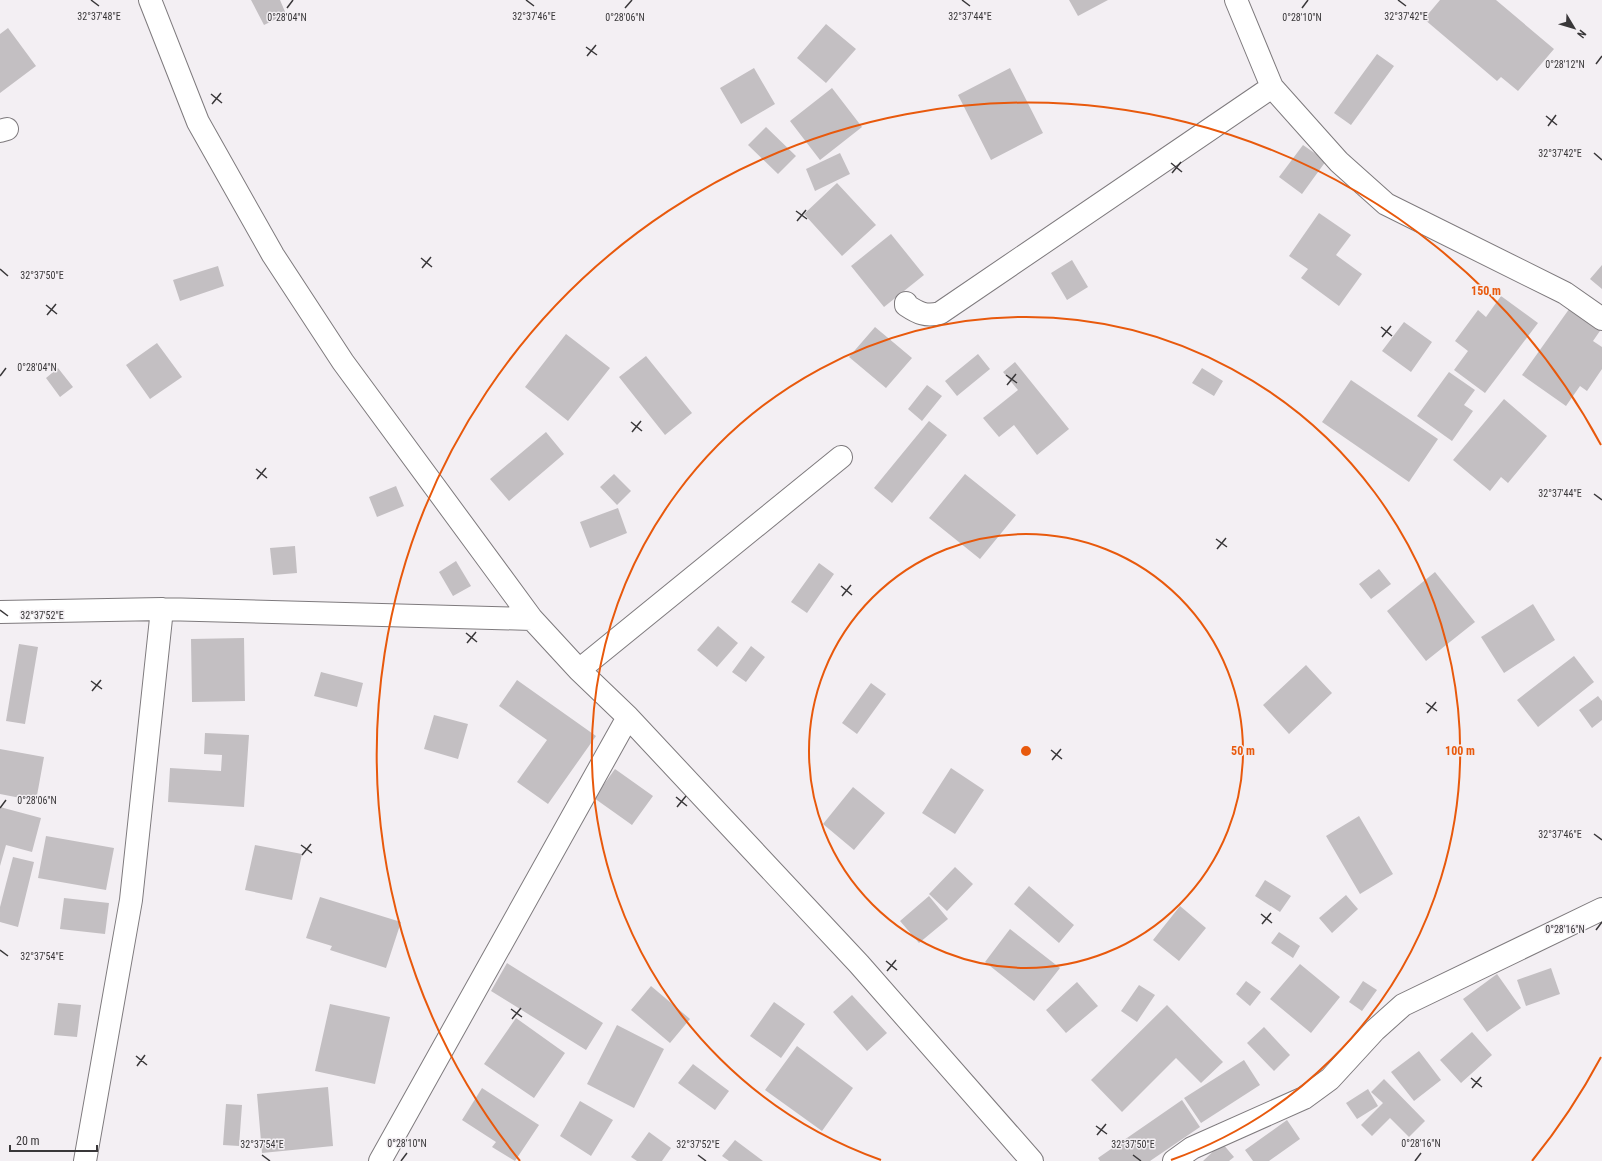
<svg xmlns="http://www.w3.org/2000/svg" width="1602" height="1161" viewBox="0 0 1602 1161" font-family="'Roboto Condensed',sans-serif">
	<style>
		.building { fill: #c3bfc2 }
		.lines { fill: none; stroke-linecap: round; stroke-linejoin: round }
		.street-casing { stroke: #7e7a7d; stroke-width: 24 }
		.street { stroke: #fff; stroke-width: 22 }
		.ticks { fill: none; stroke: #393739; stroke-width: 1.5 }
		.ring { fill: none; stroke: #e8590c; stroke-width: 2 }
		.ticks-label { font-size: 10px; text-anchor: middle; fill: #393739; stroke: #f3eff3; stroke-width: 3; stroke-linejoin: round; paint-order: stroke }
		.centre { fill: #e8590c; stroke: #f3eff3; stroke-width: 2 }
		.ring-label { font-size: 12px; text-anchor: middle; font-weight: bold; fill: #e8590c; stroke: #f3eff3; stroke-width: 3; stroke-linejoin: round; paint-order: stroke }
	</style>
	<rect width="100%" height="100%" fill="#f3eff3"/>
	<path class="building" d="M251,0h29l6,14 -22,11z
		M1069,0h39l-30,16z
		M1440,0h56l58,49 -36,42 -17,-14 -4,4 -73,-62z
		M826,24l30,25 -30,34 -29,-25z
		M8,28l28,38 -36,27v-59z
		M1377,54l17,12 -43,59 -17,-12z
		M754,68l21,36 -34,20 -21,-36z
		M1010,68l33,65 -52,27 -33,-65z
		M832,88l30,39 -42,33 -30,-39z
		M766,127l30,29 -18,18 -30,-29z
		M1303,145l23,16 -24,33 -23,-17z
		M840,153l10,21 -35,17 -9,-22z
		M837,183l39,42 -34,31 -38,-42z
		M1319,213l32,22 -15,20 26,19 -23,32 -38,-28 7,-9 -19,-13z
		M891,234l33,41 -40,32 -33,-41z
		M1072,260l16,27 -21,13 -16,-27z
		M1602,265v24l-12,-10z
		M218,266l6,20 -44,15 -7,-21z
		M1501,296l37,27 -53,70 -31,-23 14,-19 -13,-10 23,-31 8,7z
		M1572,305l30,23 -9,13 9,6v22l-15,22 -7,-5 -14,20 -44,-31z
		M1404,322l28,20 -21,30 -29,-21z
		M875,327l37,31 -26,30 -37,-31z
		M566,334l44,34 -42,53 -43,-34z
		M157,343l25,34 -32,22 -24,-34z
		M978,354l12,15 -33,27 -12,-15z
		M646,356l46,57 -27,22 -46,-58z
		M1015,362l54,67 -32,26 -23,-30 -15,12 -16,-19 35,-28 -15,-18z
		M58,368l15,19 -13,10 -14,-19z
		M1202,368l21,13 -9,15 -22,-13z
		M1449,372l26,18 -11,15 9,6 -21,30 -35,-25z
		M1351,380l87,59 -29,43 -87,-60z
		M927,385l15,11 -20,25 -14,-12z
		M1504,399l43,37 -39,47 -7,-6 -11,14 -37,-31z
		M929,421l18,14 -55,68 -18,-15z
		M546,432l18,22 -55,47 -19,-22z
		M614,474l17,17 -14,14 -17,-18z
		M965,474l51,41 -36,44 -51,-41z
		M396,486l8,20 -27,11 -8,-20z
		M618,508l9,25 -37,15 -10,-26z
		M295,546l2,27 -24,2 -3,-27z
		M456,561l15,25 -18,10 -14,-24z
		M819,563l15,11 -27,39 -16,-11z
		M1379,569l12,15 -20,15 -12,-15z
		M1435,572l40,50 -49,39 -39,-50z
		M1533,604l22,36 -51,33 -23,-36z
		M718,626l20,17 -21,24 -20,-17z
		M244,638l1,63 -53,1 -1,-63z
		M19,644l19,3 -13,77 -19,-3z
		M751,646l14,11 -19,25 -14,-10z
		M1574,656l20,26 -56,45 -21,-27z
		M1306,665l26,28 -43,41 -26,-29z
		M321,672l42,11 -6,24 -43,-11z
		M517,680l79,56 -48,68 -31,-22 30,-42 -48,-34z
		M871,683l15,11 -29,40 -15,-11z
		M1598,696l4,5v19l-10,8 -13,-18z
		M434,715l34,9 -10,35 -34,-10z
		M205,733l44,2 -5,72 -76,-5 2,-34 51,3 1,-16 -18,-1z
		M0,749l44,8 -8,44 -36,-7z
		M951,768l33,22 -29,44 -33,-21z
		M615,769l38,27 -21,29 -38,-27z
		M853,787l32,26 -31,37 -31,-26z
		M0,807l41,11 -9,34 -26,-7 -6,21z
		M1359,816l34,58 -33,20 -34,-58z
		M46,836l68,12 -8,42 -68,-12z
		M255,845l47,9 -10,46 -47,-10z
		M13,857l21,5 -16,65 -18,-5v-15z
		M955,867l18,17 -26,27 -18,-17z
		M1265,880l26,16 -11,16 -25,-16z
		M1029,886l45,39 -15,18 -45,-39z
		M1346,895l12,14 -26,24 -13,-15z
		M929,896l19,23 -29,24 -19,-22z
		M320,897l81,25 -15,46 -56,-18 2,-4 -26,-8z
		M64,898l45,5 -4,31 -45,-5z
		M1180,906l26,22 -27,33 -26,-21z
		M1010,929l50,39 -26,33 -49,-39z
		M1279,932l21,14 -7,12 -22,-15z
		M507,963l96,60 -17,27 -95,-59z
		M1300,964l40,33 -29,36 -41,-34z
		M1551,968l9,26 -34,12 -9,-26z
		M1497,974l24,34 -34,24 -24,-33z
		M1246,981l15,11 -11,14 -14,-12z
		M1363,981l14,9 -15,21 -13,-9z
		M1077,982l21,24 -32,27 -20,-23z
		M1139,985l16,10 -18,27 -16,-11z
		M651,986l39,33 -20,24 -39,-33z
		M852,995l35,38 -20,18 -34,-39z
		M774,1002l31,22 -24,34 -31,-22z
		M58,1003l23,2 -4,32 -23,-2z
		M330,1004l60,13 -15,67 -60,-13z
		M1167,1005l56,57 -22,21 -25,-25 -54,54 -31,-32z
		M516,1018l49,35 -31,45 -50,-34z
		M617,1025l47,24 -30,59 -47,-24z
		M1264,1027l26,28 -16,16 -27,-28z
		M1472,1032l20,23 -31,28 -21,-23z
		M797,1046l56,42 -31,43 -57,-41z
		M1419,1051l22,29 -27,21 -23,-29z
		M1244,1060l16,25 -59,38 -17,-25z
		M693,1064l36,27 -14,19 -37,-27z
		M1384,1079l41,42 -16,16 -19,-19 -18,18 -11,-11 22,-22 -12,-11z
		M328,1087l5,59 -71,7 -5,-59z
		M482,1088l57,37 -24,36 -23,-14 4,-5 -34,-22z
		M1368,1089l10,17 -21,13 -11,-16z
		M1182,1100l18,27 -50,34h-50l-2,-3z
		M580,1101l33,19 -22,36 -31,-20z
		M226,1104l16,1 -3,41 -16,-1z
		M1287,1120l13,19 -31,22h-16l-8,-11z
		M649,1132l22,16 -9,13h-25l-6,-4z
		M735,1140l28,21h-34l-7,-5z
		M1222,1143l12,14 -5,4h-26z"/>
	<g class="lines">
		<g class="street-casing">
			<path id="street" d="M150,0l48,122 75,133 70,107 189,257 47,51 49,47 231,247 173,197
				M1236,0l36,87 67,75 47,42 179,89 37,26
				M0,131l7,-2
				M906,303v2c12,8 20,12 34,8l332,-226
				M0,612l162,-3 370,10
				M579,670l262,-213
				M85,1161l46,-261 31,-291
				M380,1161l248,-444
				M1174,1161l18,-13 112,-50 26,-19 45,-49 28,-25 199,-96"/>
		</g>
		<use href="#street" class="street"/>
	</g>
	<path class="ticks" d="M91,0l8,6M526,0l8,6M962,0l8,6M1398,0l8,6M287,8l6,-8M625,8l7,-8M1302,8l6,-8M586,47l11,8M587,56l9,-11M1596,64l6,-8M211,94l11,9M212,104l9,-11M1546,116l11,9M1548,126l8,-11M1594,153l8,7M1171,163l11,9M1172,173l9,-11M796,211l11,8M797,221l9,-11M421,258l11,9M422,268l9,-11M0,269l8,7M46,305l11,9M47,315l9,-11M1381,327l11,9M1382,337l9,-11M1006,375l11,8M0,376l6,-8M1007,385l9,-11M631,422l11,9M632,432l9,-11M256,469l11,9M257,479l9,-11M1594,494l8,6M1216,539l11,8M1217,549l9,-11M841,586l11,9M842,596l9,-11M0,610l8,6M466,633l11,9M467,643l9,-11M91,681l11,8M92,691l9,-11M1426,703l11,8M1427,713l9,-11M1051,750l11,9M1052,760l9,-11M676,797l11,9M677,807l9,-11M0,808l6,-8M1594,834l8,6M301,845l11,8M302,855l9,-11M1261,914l11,9M1262,924l9,-11M1596,930l6,-8M0,950l8,6M886,961l11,9M887,971l9,-11M511,1009l11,8M512,1019l9,-11M136,1056l11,9M137,1066l8,-11M1471,1078l11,9M1472,1088l9,-11M1096,1126l11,8M1097,1135l9,-11M262,1155l8,6M698,1155l8,6M1133,1155l8,6M401,1161l6,-8M1415,1161l6,-8"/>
	<g class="ring">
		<circle cx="1026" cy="751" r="217"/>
		<path d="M881 1160A434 434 0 1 1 1171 1160"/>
		<path d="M1601 1057A651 651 0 0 1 1532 1161M520 1161A651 651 0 1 1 1601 445"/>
	</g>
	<g class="ticks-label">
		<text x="99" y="20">32°37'48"E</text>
		<text x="534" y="20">32°37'46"E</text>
		<text x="970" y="20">32°37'44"E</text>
		<text x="1406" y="20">32°37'42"E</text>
		<text x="287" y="21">0°28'04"N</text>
		<text x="625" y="21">0°28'06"N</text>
		<text x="1302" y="21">0°28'10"N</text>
		<text x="1565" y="68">0°28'12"N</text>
		<text x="1560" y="157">32°37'42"E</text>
		<text x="42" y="279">32°37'50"E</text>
		<text x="37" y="371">0°28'04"N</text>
		<text x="1560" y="497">32°37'44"E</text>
		<text x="42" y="619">32°37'52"E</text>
		<text x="37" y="804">0°28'06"N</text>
		<text x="1560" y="838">32°37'46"E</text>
		<text x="1565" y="933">0°28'16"N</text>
		<text x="42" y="960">32°37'54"E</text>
		<text x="407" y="1147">0°28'10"N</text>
		<text x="1421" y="1147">0°28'16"N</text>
		<text x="262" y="1148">32°37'54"E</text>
		<text x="698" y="1148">32°37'52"E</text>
		<text x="1133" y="1148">32°37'50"E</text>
	</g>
	<circle cx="1026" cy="751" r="6" class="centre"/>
	<g class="ring-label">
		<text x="1486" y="295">150 m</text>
		<text x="1243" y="755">50 m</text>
		<text x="1460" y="755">100 m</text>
	</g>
	<g transform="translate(1574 28) rotate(128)" stroke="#f3eff3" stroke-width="3" paint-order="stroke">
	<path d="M0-3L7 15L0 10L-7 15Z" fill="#393739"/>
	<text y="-6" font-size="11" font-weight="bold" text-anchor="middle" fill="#393739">N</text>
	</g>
	<path d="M10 1145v6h87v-6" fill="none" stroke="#393739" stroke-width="2"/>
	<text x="16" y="1145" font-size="12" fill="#393739" stroke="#f3eff3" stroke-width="3" paint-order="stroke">20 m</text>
</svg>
